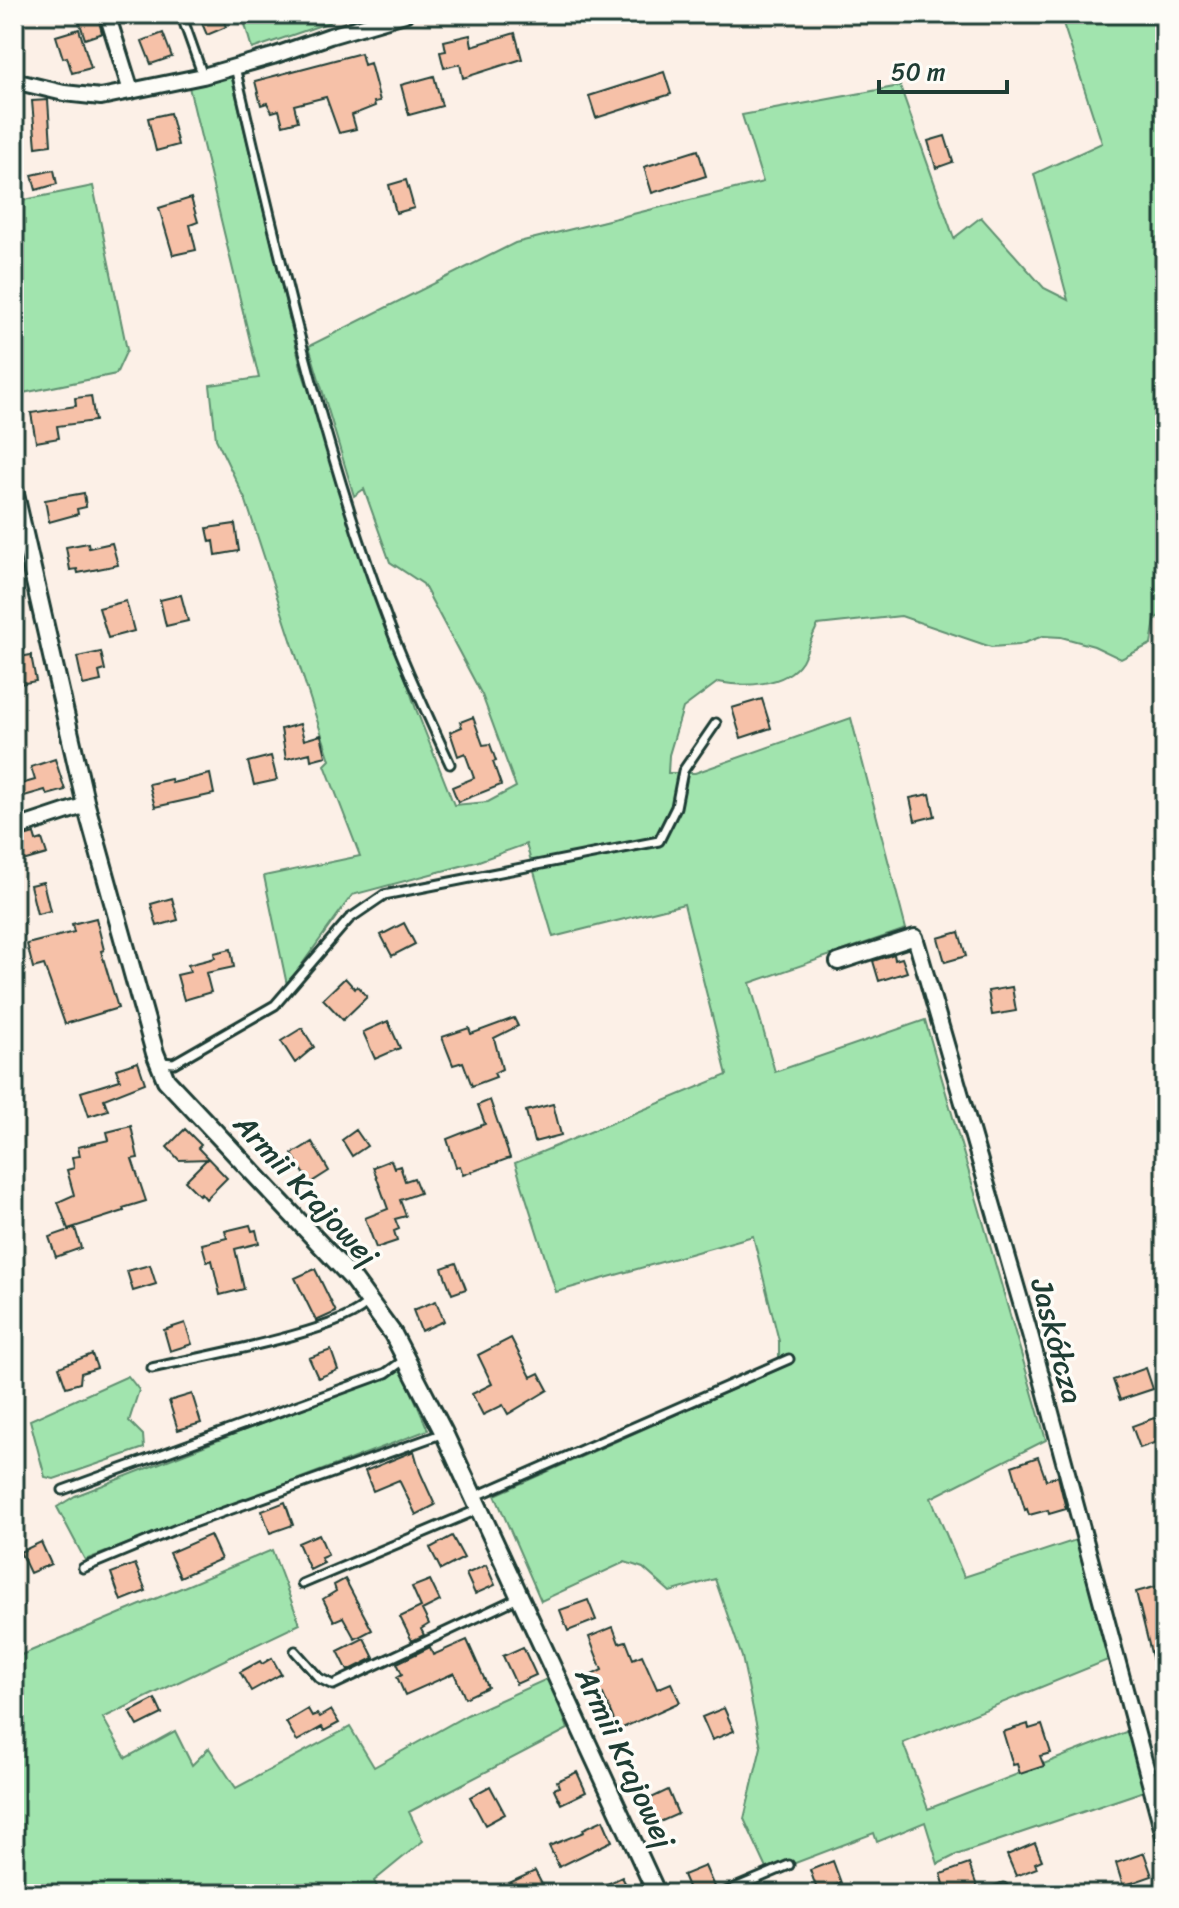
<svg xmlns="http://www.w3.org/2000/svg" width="1179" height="1908" viewBox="0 0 1179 1908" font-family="Sriracha,sans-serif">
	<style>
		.green { fill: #a1e4ae; stroke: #609071; stroke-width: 2 }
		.building { fill: #f6c1a8; stroke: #1f3d34; stroke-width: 2 }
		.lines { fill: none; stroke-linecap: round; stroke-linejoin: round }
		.service-casing { stroke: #1f3d34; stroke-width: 13 }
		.minor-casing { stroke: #1f3d34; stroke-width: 20 }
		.tertiary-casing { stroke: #1f3d34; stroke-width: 22 }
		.path { stroke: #1f3d34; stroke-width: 3; stroke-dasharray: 2 6; stroke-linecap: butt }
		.service { stroke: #fdfcf7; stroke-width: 7 }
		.minor { stroke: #fdfcf7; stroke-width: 14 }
		.tertiary { stroke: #fdfcf7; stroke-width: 16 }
		.labels { text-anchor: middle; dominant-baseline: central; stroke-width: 7; stroke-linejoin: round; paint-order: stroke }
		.street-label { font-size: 30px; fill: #1f3d34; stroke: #fdfcf7 }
	</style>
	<rect width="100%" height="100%" fill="#fcf0e7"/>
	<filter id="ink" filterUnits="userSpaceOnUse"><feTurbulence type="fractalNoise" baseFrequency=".0125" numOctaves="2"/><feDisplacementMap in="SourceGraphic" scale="16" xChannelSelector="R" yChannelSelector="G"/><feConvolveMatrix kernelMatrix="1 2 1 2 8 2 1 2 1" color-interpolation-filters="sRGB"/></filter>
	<g filter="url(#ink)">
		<path class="green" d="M242,14h86l2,8 -78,27z
			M1060,14h105v594l-10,13 -4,23 -30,15 -27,-13 -33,-9 -18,-1 -24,9 -28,2 -90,-31 -83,9c-7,12 -10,25 -16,36 -17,26 -58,26 -84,21l-35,26 -14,47 -1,18h27l156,-55 55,211 -156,54 25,89 150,-52 121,420 -115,58 33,79 115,-38 29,121 -205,83 25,66 200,-78 19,59 -191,65 -18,9 -13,-42 -48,20 -3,-9 -105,40 -25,-54 17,-72 -19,-90 -27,-78 -45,13 -27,-24 -18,-6 -84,39 -46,-106 284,-126v-28l-26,-105 -197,56 -41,-129 212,-88 -43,-171 -131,33 -27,-93 -50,18 -124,33 -65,90 -23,-109 96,-20 -35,-91 5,-5 -84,-259 -30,-62 -6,-54 49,-7 -70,-291 42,-13 71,297 114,338 38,96 34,-3 28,-15 -34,-92 -59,-111 -33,-22 -26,-73 -10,7 -45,-150 206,-103 248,-61 -21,-67 158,-29 54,152 27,-21 63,71 24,12 -34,-126 68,-31z
			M93,186l34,164 -11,24 -98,20 -4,-16v-176z
			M402,1369l26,61 -343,130 -28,-53 18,-11z
			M128,1376l11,14 -10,31 14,14 1,13 -90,31 -9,-2 -15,-57z
			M272,1550l28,74 -197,94 23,40 49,-27 17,34 17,-17 27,40 114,-61 24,40 93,-52 82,-37 19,51 -159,83 14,29 -49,40 7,13h-367v-236z"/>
		<path class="building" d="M77,14h20l5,19 -17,6z
			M198,14h23l5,13 -19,8z
			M79,29l12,39 -19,5 -5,-16 -4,1 -7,-22z
			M163,33l9,24 -21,7 -9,-23z
			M515,33l7,26 -59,19 -3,-14 -16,4 -4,-16 6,-1 -2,-10 26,-6 2,11z
			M361,53l3,12 6,-2 10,38 -6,1 1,4 -23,9 4,14 -17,4 -13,-36 -32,8 4,16 -15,4 -4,-15 -7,2 -5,-9 -6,2 -6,-24z
			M664,72l7,22 -75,24 -7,-22z
			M434,76l8,30 -33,9 -8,-30z
			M48,100l3,45 -15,2 -4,-46z
			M170,113l8,32 -22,6 -8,-33z
			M945,136l8,26 -17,6 -8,-27z
			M698,150l8,26 -54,17 -8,-26z
			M54,170l3,14 -21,6 -4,-15z
			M406,180l8,28 -18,5 -7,-28z
			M191,198l7,24 -8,3 6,25 -23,5 -14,-47z
			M91,396l4,25 -38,5 2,12 -23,4 -5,-29 45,-7 -1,-8z
			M84,493l2,14 -9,2 1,5 -29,8 -4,-22z
			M235,524l4,27 -23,4 -2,-14 -4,1 -3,-14z
			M88,543l1,5 23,-5 6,22 -40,8 -1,-4 -7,1 -4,-23z
			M181,595l7,26 -22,5 -6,-26z
			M126,601l8,30 -26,7 -9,-30z
			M101,652l4,18 -6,2 2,9 -18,4 -6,-28z
			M31,655l5,26 -22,4v-27z
			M762,699l9,29 -30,10 -9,-30z
			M473,717l10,28 7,-1 6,17 -3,1 8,23 -43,17 -6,-15 22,-9 -9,-25 -7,3 -8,-24 12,-5 -2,-5z
			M300,724l4,16 17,-5 5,21 -15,4 -1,-7 -24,6 -5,-30z
			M271,756l6,24 -23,5 -6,-23z
			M55,759l10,31 -18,5 -2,-5 -31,9v-13l21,-6 -4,-13z
			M210,774l4,20 -59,13 -6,-23 22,-5 1,4z
			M930,794l5,22 -20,5 -5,-23z
			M34,834l2,7 6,-2 5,15 -28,8 -5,-22z
			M43,882l7,29 -13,3 -7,-29z
			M172,898l6,22 -21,6 -6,-22z
			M96,918l8,32 -3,1 17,57 -53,16 -21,-59 -11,3 -6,-24 47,-12 -2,-8z
			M404,923l11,21 -23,12 -11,-21z
			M959,932l7,24 -21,6 -7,-24z
			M231,949l3,18 -28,6 5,19 -27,8 -7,-25 13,-3 -2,-7 27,-7 -1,-5z
			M894,954l1,6 7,-2 5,14 -28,9 -6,-20z
			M345,978l10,11 2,-3 10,11 -24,23 -20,-21z
			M1012,987l4,24 -24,4 -4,-24z
			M514,1018l4,8 -24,12 8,31 -8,4 2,4 -24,9 -9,-24 -10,3 -11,-28 27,-9 2,6z
			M388,1021l12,27 -25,11 -12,-27z
			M302,1028l12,19 -19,16 -14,-22z
			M138,1062l7,21 -41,16 4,11 -19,6 -8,-24 39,-12 -4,-11z
			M490,1100l20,58 -47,17 -3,-9 -4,1 -9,-28 38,-15 -7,-19z
			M553,1104l8,31 -27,7 -8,-31z
			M131,1126l7,32 -6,1 14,42 -23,7 1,3 -56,18 -10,-27 16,-7 -7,-25 7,-2 -2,-11 8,-1 -2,-9 31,-7 -2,-8z
			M185,1129l16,16 -3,3 29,30 -21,21 -5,-6 -2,2 -14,-14 22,-22 -28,1 -12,-13z
			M356,1130l11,16 -15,10 -10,-16z
			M312,1142l17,29 -19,12 -18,-29z
			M391,1160l3,8 6,-2 5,15 9,-3 6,15 -20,7 6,16 -11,3 4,10 -5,2 3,10 -21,7 -11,-30 23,-9 -15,-42z
			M250,1225l2,6 4,-1 3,13 -24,6 9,40 -24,6 -8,-35 -5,2 -5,-18 25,-6 -2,-7z
			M75,1228l6,20 -25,9 -7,-20z
			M456,1263l10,26 -14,5 -10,-26z
			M150,1265l6,19 -23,7 -6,-20z
			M315,1269l21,43 -20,9 -21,-43z
			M436,1301l8,20 -23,10 -8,-21z
			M185,1323l7,21 -22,7 -6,-21z
			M511,1338l20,39 8,-4 9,17 -40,24 -5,-9 -20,10 -11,-21 20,-10 -14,-29z
			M331,1350l7,20 -20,8 -9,-20z
			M92,1354l5,14 -16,5 -1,10 -14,4 -7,-20z
			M1146,1368l7,21 -33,11 -7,-20z
			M192,1394l9,29 -23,7 -9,-29z
			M1154,1418l3,8 8,-3v16l-25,9 -8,-22z
			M414,1451l6,21 15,33 -19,10 -17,-35 -26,11 -8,-20z
			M1038,1457l8,23 12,-4 8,33 -17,5 -1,-4 -19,5 -2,-6 -2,1 -13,-44z
			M285,1502l8,23 -23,8 -8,-22z
			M319,1534l9,21 -7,3 3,5 -14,7 -12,-27z
			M210,1535l11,24 -41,18 -11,-24z
			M452,1536l12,22 -23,12 -11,-22z
			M41,1542l10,22 -21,9 -10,-21z
			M135,1564l11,27 -25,10 -10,-28z
			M486,1565l9,20 -20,9 -9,-20z
			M345,1579l27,51 -17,9 -12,-22 -9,4 -11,-22 13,-8 -2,-6z
			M430,1580l10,21 -18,9 7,14 -8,5 3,6 -12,6 -12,-24 21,-10 -9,-20z
			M1165,1584v74l-12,3 -17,-69z
			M588,1600l8,20 -28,11 -8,-21z
			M613,1627l6,16 7,-2 7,18 9,-4 15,34 14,-6 9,19 -62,28 -15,-36 -8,4 -9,-20 16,-8 -13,-33z
			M364,1638l10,20 -26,13 -10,-20z
			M467,1640l21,47 -23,11 -11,-25 -49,22 -8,-18 5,-3 -5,-11 33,-16 3,8z
			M523,1647l13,28 -20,9 -13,-28z
			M272,1658l9,16 -30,17 -11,-19 20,-11 2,3z
			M155,1699l7,15 -24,12 -8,-14z
			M724,1708l10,23 -22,9 -10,-23z
			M308,1709l4,7 5,-2 2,3 12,-7 8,13 -15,8 -2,-4 -25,14 -11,-19z
			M1028,1724l1,5 13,-4 9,28 -11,3 4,10 -24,8 -3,-10 -4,1 -10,-33z
			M577,1772l9,20 -25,12 -7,-15 5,-2 -2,-6z
			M490,1786l15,28 -20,11 -15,-28z
			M668,1790l10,24 -25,11 -10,-23z
			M603,1820l9,21 -53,26 -10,-21 35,-14 -1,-3z
			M1035,1843l7,17 -7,3 2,5 -21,8 -9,-21z
			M1144,1853l8,23 -29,10 -7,-23z
			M833,1861l8,22 -23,9 -8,-22z
			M969,1864l10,28 -32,2 -6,-20z
			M705,1866l10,23 -12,5h-12l-8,-19z
			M535,1871l12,23h-35l-5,-10z
			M622,1877l9,17h-45z"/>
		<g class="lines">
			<g class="service-casing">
				<path id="service" d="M181,14l22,62
					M235,67c44,187 86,377 154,557 18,48 40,94 61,140
					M161,1062l13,1 101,-58 74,-86 35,-24 275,-54 17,-34 7,-36 33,-48
					M152,1368c42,-10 195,-37 216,-66
					M63,1490l323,-117 18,-13
					M474,1497l315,-138
					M83,1568l96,-40 265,-95
					M302,1584l175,-74
					M295,1651l24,27 14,7 185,-87
					M721,1894l68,-29
					M987,1894l16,-6"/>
			</g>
			<g class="minor-casing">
				<path id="minor" d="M107,14l24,77
					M14,81l50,12 37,4 102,-21 70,-20 57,-20 75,-22
					M14,829l72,-24
					M838,962l77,-25 115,397 135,505"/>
			</g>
			<g class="tertiary-casing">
				<path id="tertiary" d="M14,490l72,315 69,248 11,27 186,198 41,56 51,99 213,461"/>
			</g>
			<path class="path" d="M14,438l8,37"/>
			<use href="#service" class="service"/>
			<use href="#minor" class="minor"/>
			<use href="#tertiary" class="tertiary"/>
		</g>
	</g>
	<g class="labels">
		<g class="street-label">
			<text transform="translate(306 1190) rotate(47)">Armii Krajowej</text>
			<text transform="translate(1057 1341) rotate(75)">Jaskółcza</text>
			<text transform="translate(625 1758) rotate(65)">Armii Krajowej</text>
		</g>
	</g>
	<rect width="1179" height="1908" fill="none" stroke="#fdfcf7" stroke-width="48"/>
	<rect x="24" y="24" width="1131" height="1860" fill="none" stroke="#1f3d34" stroke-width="3" filter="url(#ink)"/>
	<path d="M879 80v12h128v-12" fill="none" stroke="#1f3d34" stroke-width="4"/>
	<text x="891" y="80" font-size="24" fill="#1f3d34" stroke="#fdfcf7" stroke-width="6" paint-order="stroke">50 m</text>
</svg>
